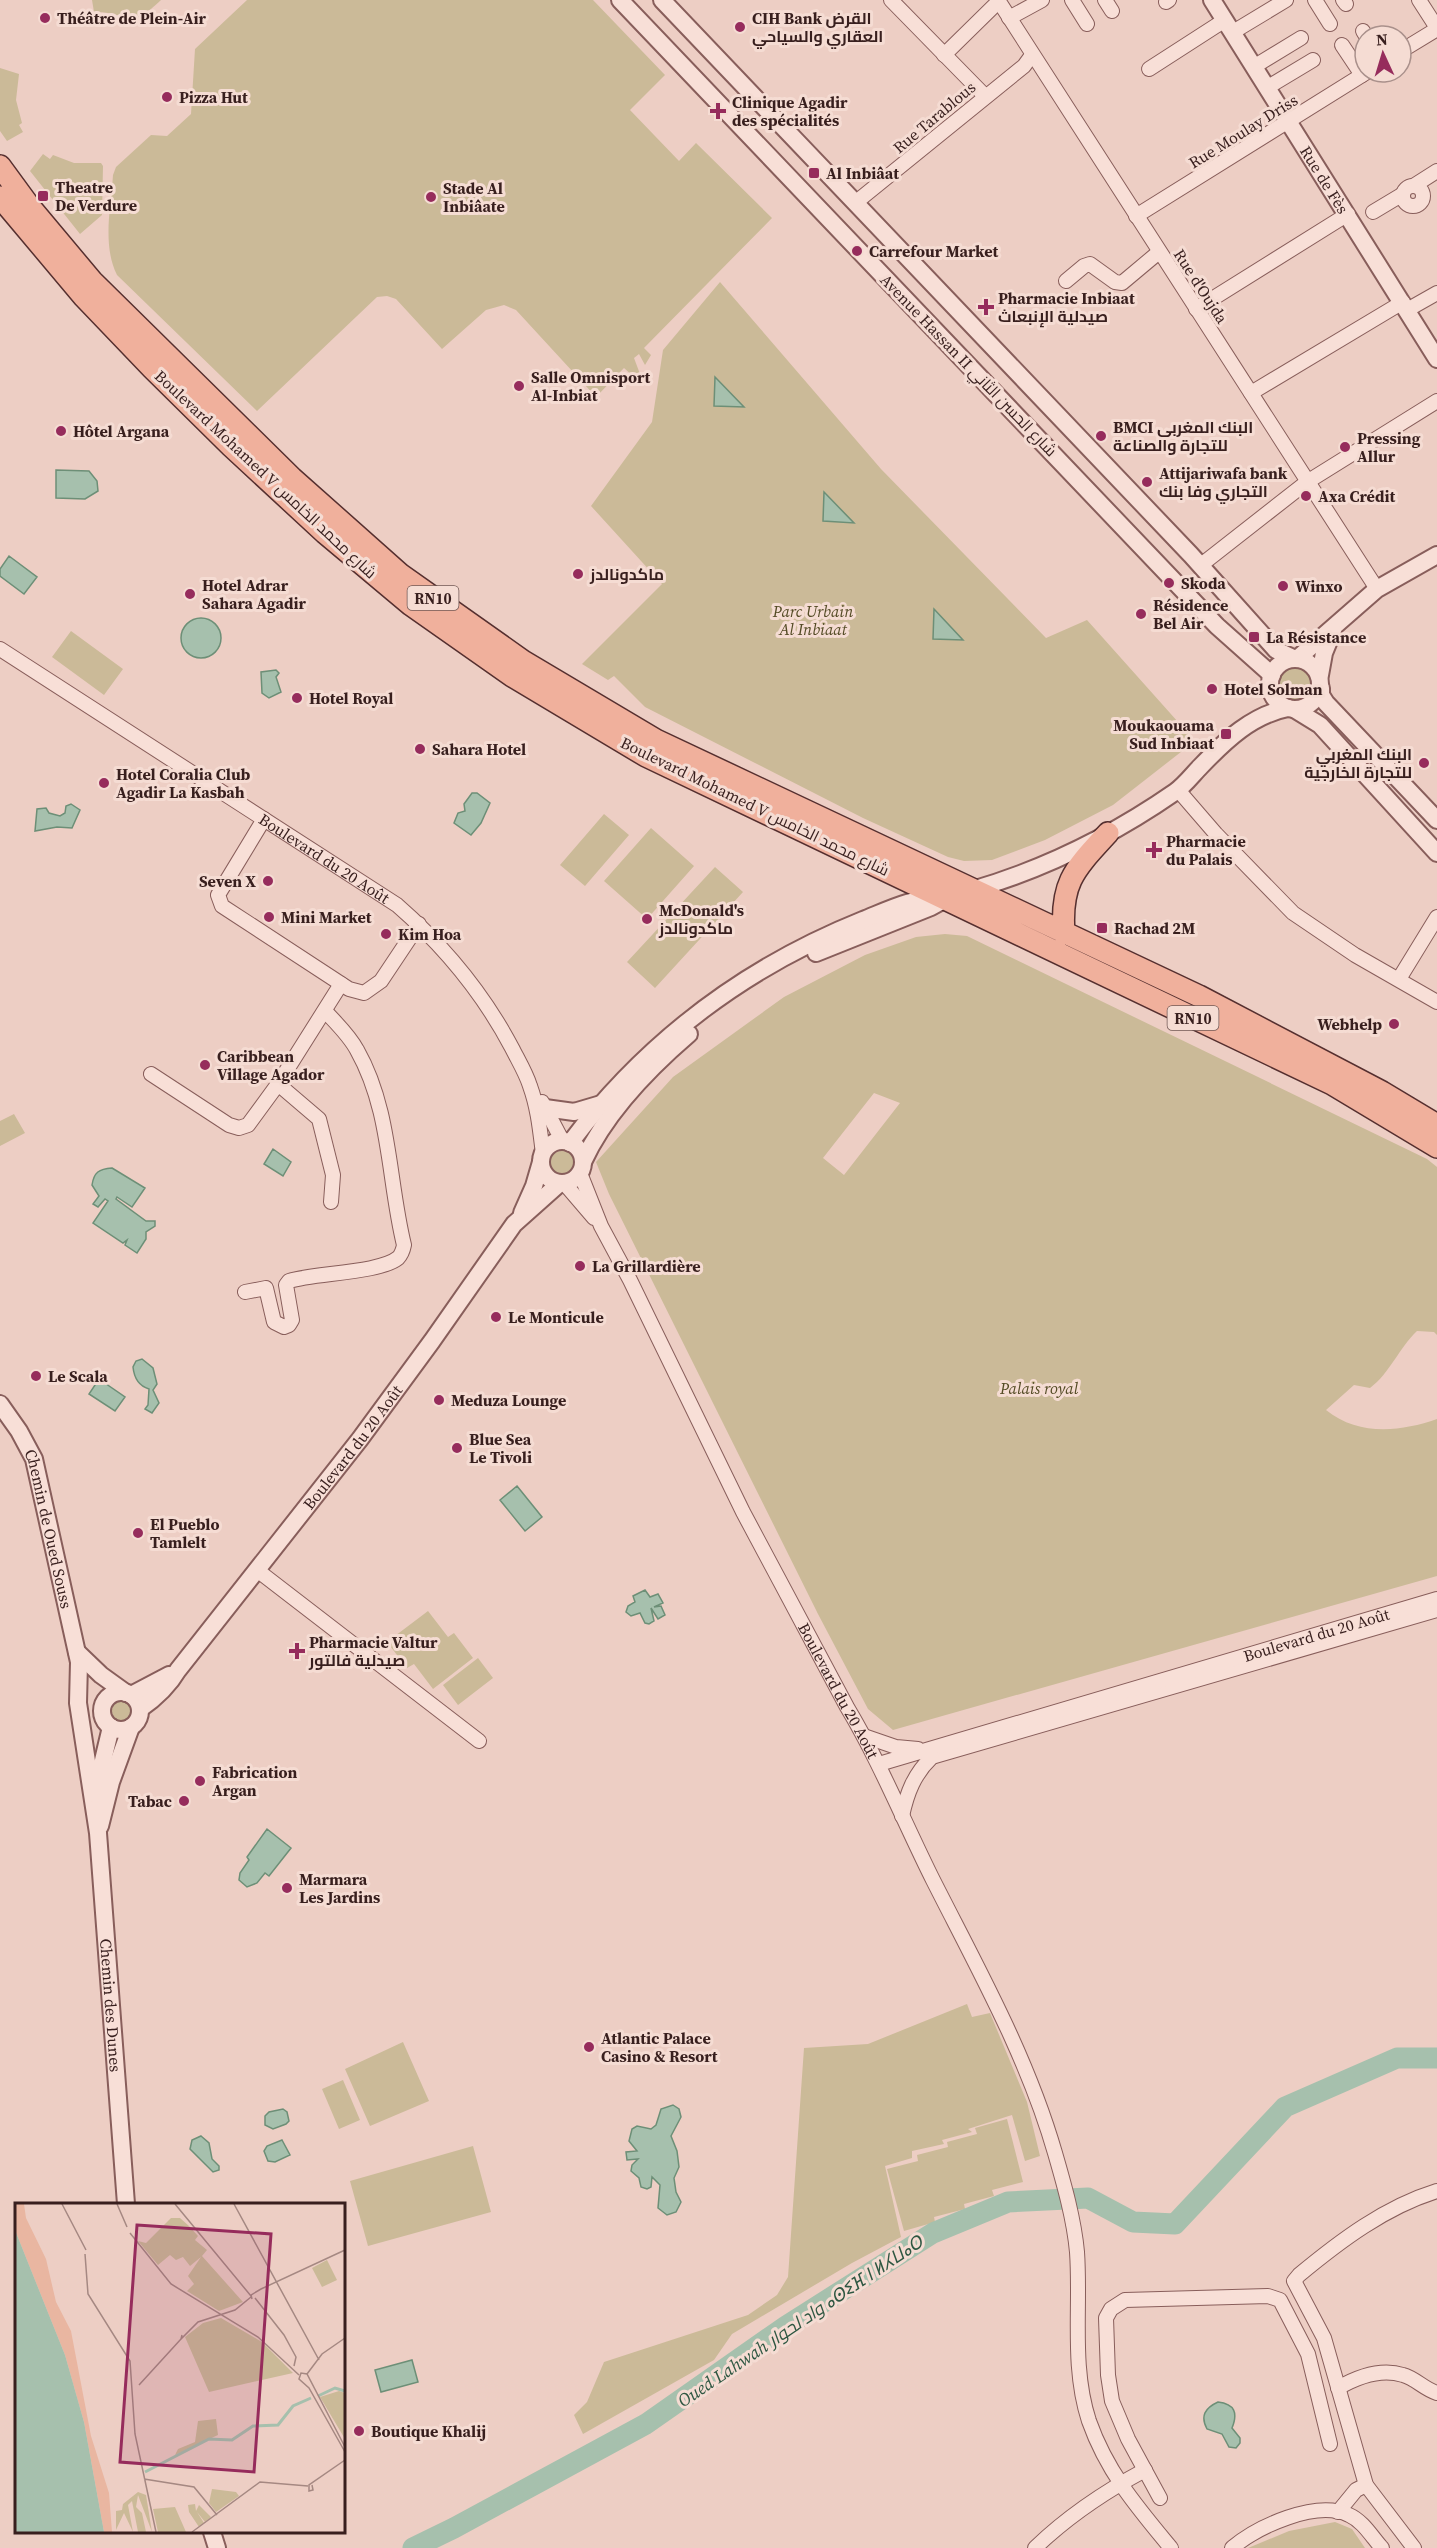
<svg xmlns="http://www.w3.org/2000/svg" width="1437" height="2548" viewBox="0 0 1437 2548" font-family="'Source Serif 4',Cairo,'Noto Sans Tifinagh',serif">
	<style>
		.green { fill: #cbba98; fill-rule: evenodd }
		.water { fill: #a6c0ad; stroke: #6d8f77; stroke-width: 1.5 }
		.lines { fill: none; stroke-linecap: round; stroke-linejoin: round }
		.river { stroke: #a6c0ad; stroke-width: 21 }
		.minor-casing { stroke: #885e5b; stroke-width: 16 }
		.tertiary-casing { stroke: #885e5b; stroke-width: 20 }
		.primary-casing { stroke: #552f2f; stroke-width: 24 }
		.minor { stroke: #f8dfd7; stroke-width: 14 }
		.tertiary { stroke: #f8dfd7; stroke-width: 16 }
		.primary { stroke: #f0b09c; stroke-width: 21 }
		.poi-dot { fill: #962c5c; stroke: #f5dcd3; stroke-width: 2 }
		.labels { text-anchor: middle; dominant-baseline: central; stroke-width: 6; stroke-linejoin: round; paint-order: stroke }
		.shield { fill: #f5dcd3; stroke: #715854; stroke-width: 1.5 }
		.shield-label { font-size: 15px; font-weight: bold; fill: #381f1e }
		.poi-label { font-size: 16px; font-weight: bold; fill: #381f1e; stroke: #f5dcd3; text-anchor: start }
		.street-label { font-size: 16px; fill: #381f1e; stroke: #f5dcd3 }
		.park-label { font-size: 16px; font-style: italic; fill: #544b25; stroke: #f5dcd3 }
		.water-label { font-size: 18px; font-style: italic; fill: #2e5742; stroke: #f5dcd3 }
		.inset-river { fill: none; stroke: #a6c0ad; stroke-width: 3 }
		.inset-road { fill: none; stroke: #a58882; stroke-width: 1.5 }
		.view { fill: #962c5c; fill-opacity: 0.15; stroke: #962c5c; stroke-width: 3 }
		.inset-edge { fill: none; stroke: #381f1e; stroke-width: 3 }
	</style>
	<rect width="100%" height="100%" fill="#edcec4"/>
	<path class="green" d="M92,0h69c-33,32 -33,11 -67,12z
		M247,0h346l72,75 -35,35 49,51 17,-18 76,75 -128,130 7,7 -6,10 -6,-11 -5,4 6,16 -5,4 -11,-10 -28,29 -80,-87 -12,-5 -18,5 -44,39 -46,-50 -9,-3 -10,1 -120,114 -140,-136c-15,-30 -6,-68 -4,-100l3,-8 35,-32 16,1 24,-22 4,-65z
		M0,68l19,6 -3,26 6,23 -3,2 4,7 -16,9 -7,-10z
		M43,154l7,5 3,-4 21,8h27l2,3 -1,49 -22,19 -50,-63z
		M720,282l161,187 165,169 41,-18 108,121 -82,64 -68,35 -53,20 -28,1 -16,-4 -85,-39 -218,-111 -31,-31 -6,4 -26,-16 80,-80 -71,-78 61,-84 11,-72z
		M71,631l52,38 -19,26 -52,-38z
		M1275 683a20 20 0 1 1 40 0a20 20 0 1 1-40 0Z
		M604,814l25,21 -44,51 -25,-21z
		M651,828l43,38 -47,53 -43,-38z
		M715,867l28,25 -88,96 -28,-26z
		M945,934l22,2 460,223 10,8v168l-3,-3 -17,-1c-18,17 -27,42 -47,57l-16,-3 -28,25c32,26 74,22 111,9v157l-544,154 -25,-21 -50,-95 -209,-420 -13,-32 77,-85 111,-80 81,-42 51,-18zM874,1093l26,10 -56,72 -21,-17z
		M14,1114l11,19 -25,13v-25z
		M549 1164a13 13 0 1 1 26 0a13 13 0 1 1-26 0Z
		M428,1611l20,26 6,-4 19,25 -40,31 -19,-25 -7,4 -20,-26z
		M478,1658l15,20 -35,27 -15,-20z
		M112 1711a11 11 0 1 1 22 0a11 11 0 1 1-22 0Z
		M967,2004l5,13 18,-4 37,89 13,54 -15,5 -13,-46 -44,14 4,3 -30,8 2,4 -32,7v7l-27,8 16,71 -49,26 -120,71 -18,26 -131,74 -9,-19 13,-13 17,-40 144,-47 29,-20 11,-18 16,-229 64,-4z
		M403,2042l26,59 -59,25 -25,-57z
		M343,2080l17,40 -21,9 -17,-40z
		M1007,2119l16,63 -31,8 2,6 -30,8 1,5 -31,8 1,5 -31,9 -17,-62 31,-8 -1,-6 31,-8 -1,-5 30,-8 -2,-6z
		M473,2146l18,66 -123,34 -18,-65z
		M1335,2522l17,7 13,19h-117l41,-17z"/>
	<path class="water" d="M715,377l29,30 -30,-1z
		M56,470l33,1 8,10 1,10 -13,8 -29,-1z
		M824,492l30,31 -31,-2z
		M9,556l28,21 -13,17 -24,-18v-7z
		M934,609l29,31 -30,-1z
		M181 638a20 20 0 1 1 40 0a20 20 0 1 1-40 0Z
		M276,670l3,3 -3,4 5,15 -12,6 -7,-5 -1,-21z
		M472,793h5l13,10 -9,20 -10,12 -17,-12 4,-10 7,-2 -1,-7z
		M71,804l9,6 -8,18 -15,-1 -22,4 2,-22 9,-1 3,5 11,3 5,-3 1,-7z
		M273,1149l18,13 -8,14 -19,-12z
		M112,1168l33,20 -13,19 -15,-10 -1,2 30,22h9v5l-9,6v7l-9,14 -12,-8 2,-5 -4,3 -30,-20 15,-22 -3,-2 -7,8 -5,-3 6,-8 -7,-11c2,-13 7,-16 20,-17z
		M142,1359l11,9 4,16 -4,6 6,13 -7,10 -7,-4 3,-4 1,-16c-10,-3 -15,-12 -16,-22l3,-6z
		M99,1379l26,18 -10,14 -26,-17z
		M517,1486l25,31 -17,14 -25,-31z
		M645,1590l5,7 8,-3 5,9 -9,4 7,-1 4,9 -7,4 -7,-11 3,13 -5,3 -4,-1 -5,-10 -9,3 -5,-4 2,-6 7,-4 -2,-6z
		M267,1829l24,19 -22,28 -4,-3 -8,10 -10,4 -8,-7 1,-7 9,-13 -2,-3z
		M673,2105l6,4 2,8 -10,19 6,15 2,16 -5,11 2,14 5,10 -5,10 -9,3 -9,-7 2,-23 -8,-8 -1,10 -4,2 -6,-2 -2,-9 -8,-7 1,-6 6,-6 -11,1 -1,-8 11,-1 -8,-10 3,-12 5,-3 14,3 5,-4 5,-16z
		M283,2109l4,3 2,9 -3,3 -13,5 -8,-4v-9l4,-4z
		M201,2136l8,7 3,16 7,7v4l-6,2 -23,-23 2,-9z
		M282,2140l8,15 -15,7 -7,-1 -4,-10 3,-5z
		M412,2360l6,22 -37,10 -6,-22z
		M1218,2402c17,2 20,11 14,26l8,10v5l-4,5 -7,-1 -7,-13 -15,-5c-7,-13 -2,-21 11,-27z"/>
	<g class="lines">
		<path class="river" d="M413,2548l41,-20 192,-104 140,-98 147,-93 75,-31 80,-4 45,24 42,2 110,-117 112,-49h40"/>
		<g class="minor-casing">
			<g id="minor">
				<path d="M891,0l94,96"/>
				<path d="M998,0l379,589"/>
				<path d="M1072,0l15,24"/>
				<path d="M1105,0l7,11"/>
				<path d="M1315,0l15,24"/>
				<path d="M1343,0l3,4"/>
				<path d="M1419,0l18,28"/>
				<path d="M1166,2l3,-2"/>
				<path d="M1009,18l33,-18"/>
				<path d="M1363,31l3,5"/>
				<path d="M1233,32l53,-32"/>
				<path d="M1342,45l20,30"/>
				<path d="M1401,51l36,-22"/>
				<path d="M944,55l55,-54"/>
				<path d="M1255,66l46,-28"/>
				<path d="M1149,69l76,-49"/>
				<path d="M1268,87l45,-27"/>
				<path d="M1415,185l22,-14"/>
				<circle cx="1413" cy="196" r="10"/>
				<path d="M855,203l169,-137 8,-11"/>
				<path d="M1373,212l30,-18"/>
				<path d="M1136,216l231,-144"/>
				<path d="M1066,281l18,-15 6,-2 25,18 7,1 37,-31"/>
				<path d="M1196,309l152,-95"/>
				<path d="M1407,310l30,-17"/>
				<path d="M1251,393l152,-91"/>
				<path d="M1201,565l106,-83 130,-81"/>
				<path id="s1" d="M0,649l397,256c47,41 86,88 115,143 6,12 14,25 18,38 8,22 10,44 13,68"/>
				<path d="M1178,790l38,44 77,79 62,42 82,47"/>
				<path d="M264,819l-46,76 4,11 127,83 15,4 17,-12 38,-57"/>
				<path d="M1399,979l38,-62"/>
				<path d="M151,1074l78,51 10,3 9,-3 30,-41"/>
				<path d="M542,1102l21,40"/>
				<path id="s2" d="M580,1173l21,53 29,54 113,232 104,195c33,55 57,115 86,173 45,89 94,176 122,273 9,31 19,66 22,99 4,56 -6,114 12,169 18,51 48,86 82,127"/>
				<path d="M564,1183l30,35"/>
				<path d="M331,1202l2,-27 -14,-56 -41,-35 63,-100"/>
				<path d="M245,1292l21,-4 8,34 10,5 5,-2 3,-5 -6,-35 3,-4c25,-8 91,-8 109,-23 4,-4 5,-8 6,-13 -16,-65 -13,-135 -47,-195 -8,-15 -21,-27 -32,-39"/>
				<path d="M257,1570l222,171"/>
				<path d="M864,1736l32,11 22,2"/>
				<path d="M935,1756l502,-146"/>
				<path id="s3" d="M879,1764l558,-165"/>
				<path d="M902,1816c5,-23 12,-42 30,-59"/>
				<path d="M1338,2388c19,-11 43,-20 65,-13 12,3 21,14 34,18"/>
				<path d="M1160,2498l-32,-59 -16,-38 -4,-26 -2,-57 5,-9 14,-9 143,-4 12,4 28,54 22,90"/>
				<path d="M1338,2512l18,-22 10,-5"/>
				<path d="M1035,2548c33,-32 69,-56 110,-78"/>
				<path d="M1232,2548c25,-21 84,-49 117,-33 14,6 23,22 33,33"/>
				<path d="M1414,2548l-48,-63 -42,-147 -30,-57 5,-6c41,-34 86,-68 138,-84"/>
			</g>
		</g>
		<g class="tertiary-casing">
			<g id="tertiary">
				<path d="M620,0l597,626 55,49"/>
				<path d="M662,0l529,555 85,95 17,8"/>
				<path id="s4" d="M1212,0l225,359"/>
				<path d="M1298,658l79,-69 60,-34"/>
				<circle cx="1295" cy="684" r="25"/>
				<path d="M1320,675l4,-22 9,-22"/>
				<path d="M1321,688v7l5,8 111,117"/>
				<path d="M1294,709l26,16 117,128"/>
				<path d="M969,891c73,-21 144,-56 206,-99 10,-7 18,-18 26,-26 25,-26 51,-51 87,-58"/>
				<path d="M816,953l115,-46 11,-6"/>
				<path d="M545,1108l29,4 27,-8"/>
				<circle cx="562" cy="1162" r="21"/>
				<path d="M570,1143c76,-101 176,-176 293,-223 25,-10 50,-23 78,-22"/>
				<path d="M583,1162c23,-50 64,-92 106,-128"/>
				<path d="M522,1213l12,-27 7,-24"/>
				<path id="s5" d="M0,1404l19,27 15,28 45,203 -1,41 20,130 28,371"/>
				<path d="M77,1652l24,23 25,18"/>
				<circle cx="121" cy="1711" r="19"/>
				<path d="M131,1695l38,-20"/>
				<path id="s6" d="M140,1709c16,-11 28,-22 38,-39l182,-231 72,-98 82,-117 46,-41"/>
				<path d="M95,1794l16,-67"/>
				<path d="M100,1826l11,-44 20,-55"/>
				<path d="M212,2532l5,16"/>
			</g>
		</g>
		<g class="primary-casing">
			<path id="primary" d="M0,166l30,41 62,74 200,197 108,96 123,87 133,79 543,256 183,96 55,33
				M0,197l84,100 68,71 79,78 94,87 86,72 101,71 134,80 686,328 105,63
				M1064,934c-4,-52 11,-65 44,-101"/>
		</g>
		<use href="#minor" class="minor"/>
		<use href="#tertiary" class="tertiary"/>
		<use href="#primary" class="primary"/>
	</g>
	<g class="poi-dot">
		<circle cx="45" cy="18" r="6"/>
		<circle cx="740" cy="27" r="6"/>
		<circle cx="167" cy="97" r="6"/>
		<path d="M715 102h6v6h6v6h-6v6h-6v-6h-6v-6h6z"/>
		<rect x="808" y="167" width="12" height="12" rx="3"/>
		<rect x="37" y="190" width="12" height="12" rx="3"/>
		<circle cx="431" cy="197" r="6"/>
		<circle cx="857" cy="251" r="6"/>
		<path d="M983 298h6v6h6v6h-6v6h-6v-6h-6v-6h6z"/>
		<circle cx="519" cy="386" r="6"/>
		<circle cx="61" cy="431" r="6"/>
		<circle cx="1101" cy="436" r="6"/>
		<circle cx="1345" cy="447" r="6"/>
		<circle cx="1147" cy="482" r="6"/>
		<circle cx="1306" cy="496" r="6"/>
		<circle cx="578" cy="574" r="6"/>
		<circle cx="1169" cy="583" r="6"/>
		<circle cx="1283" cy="586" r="6"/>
		<circle cx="190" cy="594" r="6"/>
		<circle cx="1141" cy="614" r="6"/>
		<rect x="1248" y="631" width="12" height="12" rx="3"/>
		<circle cx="1212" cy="689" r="6"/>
		<circle cx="297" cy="698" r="6"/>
		<rect x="1220" y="728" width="12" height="12" rx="3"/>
		<circle cx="420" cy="749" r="6"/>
		<circle cx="1424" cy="763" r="6"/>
		<circle cx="104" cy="783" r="6"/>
		<path d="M1151 841h6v6h6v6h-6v6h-6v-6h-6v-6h6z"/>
		<circle cx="268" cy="881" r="6"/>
		<circle cx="269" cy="917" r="6"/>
		<circle cx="647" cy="919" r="6"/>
		<rect x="1096" y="922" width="12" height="12" rx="3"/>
		<circle cx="386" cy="934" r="6"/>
		<circle cx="1394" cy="1024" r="6"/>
		<circle cx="205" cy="1065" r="6"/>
		<circle cx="580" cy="1266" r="6"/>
		<circle cx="496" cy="1317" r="6"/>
		<circle cx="36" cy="1376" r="6"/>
		<circle cx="439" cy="1400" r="6"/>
		<circle cx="457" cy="1448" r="6"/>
		<circle cx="138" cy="1533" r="6"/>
		<path d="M294 1642h6v6h6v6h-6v6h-6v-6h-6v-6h6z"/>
		<circle cx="200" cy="1781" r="6"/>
		<circle cx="184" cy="1801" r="6"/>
		<circle cx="287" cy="1888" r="6"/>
		<circle cx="589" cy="2047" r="6"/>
		<circle cx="359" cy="2431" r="6"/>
	</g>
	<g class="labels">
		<g class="shield">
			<rect x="407.5" y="586" width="51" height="24" rx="4.5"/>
			<rect x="1167.5" y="1006" width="51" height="24" rx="4.5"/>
		</g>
		<g class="shield-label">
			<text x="433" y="598">RN10</text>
			<text x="1193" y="1018">RN10</text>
		</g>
		<g class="poi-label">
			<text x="57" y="18">Théâtre de Plein-Air</text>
			<text x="752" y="18">CIH Bank القرض<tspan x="752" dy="18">العقاري والسياحي</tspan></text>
			<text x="179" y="97">Pizza Hut</text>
			<text x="732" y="102">Clinique Agadir<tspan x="732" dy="18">des spécialités</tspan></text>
			<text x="826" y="173">Al Inbiâat</text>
			<text x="55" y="187">Theatre<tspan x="55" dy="18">De Verdure</tspan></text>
			<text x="443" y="188">Stade Al<tspan x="443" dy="18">Inbiâate</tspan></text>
			<text x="869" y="251">Carrefour Market</text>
			<text x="998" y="298">Pharmacie Inbiaat<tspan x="998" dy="18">صيدلية الإنبعاث</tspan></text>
			<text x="531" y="377">Salle Omnisport<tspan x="531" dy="18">Al-Inbiat</tspan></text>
			<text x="1113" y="427">BMCI البنك المغربي<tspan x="1113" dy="18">للتجارة والصناعة</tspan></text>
			<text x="73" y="431">Hôtel Argana</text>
			<text x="1357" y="438">Pressing<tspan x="1357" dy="18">Allur</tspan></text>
			<text x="1159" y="473">Attijariwafa bank<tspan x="1159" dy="18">التجاري وفا بنك</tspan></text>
			<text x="1318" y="496">Axa Crédit</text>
			<text x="590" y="574">ماكدونالدز</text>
			<text x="1181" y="583">Skoda</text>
			<text x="202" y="585">Hotel Adrar<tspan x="202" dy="18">Sahara Agadir</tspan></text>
			<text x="1295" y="586">Winxo</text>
			<text x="1153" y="605">Résidence<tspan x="1153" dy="18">Bel Air</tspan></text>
			<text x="1266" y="637">La Résistance</text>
			<text x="1224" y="689">Hotel Solman</text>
			<text x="309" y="698">Hotel Royal</text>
			<text x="1214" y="725" text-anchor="end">Moukaouama<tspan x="1214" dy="18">Sud Inbiaat</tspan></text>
			<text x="432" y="749">Sahara Hotel</text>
			<text x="1412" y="754" text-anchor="end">البنك المغربي<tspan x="1412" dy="18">للتجارة الخارجية</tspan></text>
			<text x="116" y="774">Hotel Coralia Club<tspan x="116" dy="18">Agadir La Kasbah</tspan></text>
			<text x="1166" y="841">Pharmacie<tspan x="1166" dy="18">du Palais</tspan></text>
			<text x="256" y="881" text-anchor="end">Seven X</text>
			<text x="659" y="910">McDonald's<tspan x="659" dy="18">ماكدونالدز</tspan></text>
			<text x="281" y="917">Mini Market</text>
			<text x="1114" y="928">Rachad 2M</text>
			<text x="398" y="934">Kim Hoa</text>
			<text x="1382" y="1024" text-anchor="end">Webhelp</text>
			<text x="217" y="1056">Caribbean<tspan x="217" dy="18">Village Agador</tspan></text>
			<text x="592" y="1266">La Grillardière</text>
			<text x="508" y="1317">Le Monticule</text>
			<text x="48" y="1376">Le Scala</text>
			<text x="451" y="1400">Meduza Lounge</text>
			<text x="469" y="1439">Blue Sea<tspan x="469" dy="18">Le Tivoli</tspan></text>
			<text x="150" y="1524">El Pueblo<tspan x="150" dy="18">Tamlelt</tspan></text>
			<text x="309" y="1642">Pharmacie Valtur<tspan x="309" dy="18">صيدلية فالتور</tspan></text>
			<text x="212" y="1772">Fabrication<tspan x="212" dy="18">Argan</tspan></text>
			<text x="172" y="1801" text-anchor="end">Tabac</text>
			<text x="299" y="1879">Marmara<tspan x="299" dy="18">Les Jardins</tspan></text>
			<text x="601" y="2038">Atlantic Palace<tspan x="601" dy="18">Casino &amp; Resort</tspan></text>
			<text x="371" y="2431">Boutique Khalij</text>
		</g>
		<g class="street-label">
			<text transform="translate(934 117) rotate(-40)">Rue Tarablous</text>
			<text transform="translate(1243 131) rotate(-32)">Rue Moulay Driss</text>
			<text stroke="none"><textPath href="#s4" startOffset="212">Rue de Fès</textPath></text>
			<text transform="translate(1201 286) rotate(57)">Rue d'Oujda</text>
			<text transform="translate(969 365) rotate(46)">Avenue Hassan II شارع الحسن الثاني</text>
			<text transform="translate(266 474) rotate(43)">Boulevard Mohamed V شارع محمد الخامس</text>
			<text transform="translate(755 806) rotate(26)">Boulevard Mohamed V شارع محمد الخامس</text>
			<text stroke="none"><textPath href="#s1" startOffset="386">Boulevard du 20 Août</textPath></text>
			<text stroke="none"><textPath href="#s6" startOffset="338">Boulevard du 20 Août</textPath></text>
			<text stroke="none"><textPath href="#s5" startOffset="136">Chemin de Oued Souss</textPath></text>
			<text stroke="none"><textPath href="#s3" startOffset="456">Boulevard du 20 Août</textPath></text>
			<text stroke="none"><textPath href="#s2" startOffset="579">Boulevard du 20 Août</textPath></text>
			<text stroke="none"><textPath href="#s5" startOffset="618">Chemin des Dunes</textPath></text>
		</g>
		<g class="park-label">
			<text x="813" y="611">Parc Urbain<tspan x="813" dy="18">Al Inbiaat</tspan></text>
			<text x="1039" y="1388">Palais royal</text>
		</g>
		<g class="water-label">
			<text transform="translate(800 2321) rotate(-34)">Oued Lahwah واد لحوار ⴰⵙⵉⴼ ⵏ ⵍⵃⵡⴰⵔ</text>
		</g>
	</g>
	<g transform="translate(15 2203)">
		<rect width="330" height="330" fill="#edcec4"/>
		<path d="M156,15h9l9,8 9,10 -3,4 12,10 -5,6 41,46 -24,9 -32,-20 7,-7 -6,-8 13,-19 -11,9 -7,-9 -7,3 -6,-5 -12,10 -20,-24 8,2zM312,57l10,20 -15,7 -10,-19zM206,115l41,24 31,31 -84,19 -24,-55 18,-14zM324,188l6,2v46l-25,-42zM201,216l2,16 -43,20 3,-6 17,-7 3,-21zM197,286l24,3 3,4 -23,16 -7,-9zM123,289l8,3 6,37 -14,-37 -2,12 6,6 4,19h-8l-6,-31 -4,4 5,27 -9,-19 -8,17v-19l6,-1 1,-6zM180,301l1,7 3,-6 12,12 -6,5 -8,-10 7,11 -5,4 -10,-15 -1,-7zM160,304l11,25h-28l-5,-23z" fill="#cbba98"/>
		<path d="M0,1h9l2,14 20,41 10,43 15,29 20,105 18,57 3,39h-8l-20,-110 -19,-67 -50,-125z" fill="#e9b6a1"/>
		<path d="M0,27l50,125 19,67 20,110h-89z" fill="#a6c0ad"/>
		<path class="inset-river" d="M303,193l17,-8 10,3M130,269l64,-33 23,1 21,-14 25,-1 15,-19 18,-8"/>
		<path class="inset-road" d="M47,1l24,46M102,1l10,23M160,1l76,92M219,1l85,156M115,30l41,51 87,53 41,38M70,51l3,40 42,67 5,73 21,98M240,95l29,37 12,22 -2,9M237,96l-1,-4 10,-6 84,-39M167,132l-1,4 17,-17 37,-12 16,-13M292,171l15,-20 23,-16M124,182l42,-46M330,244l-38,-73 -6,-1 -2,6 10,9 36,64M129,276l50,8 23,28M297,282l1,5 -4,1v-6l36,-25M177,329l68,-50 48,4"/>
		<path class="view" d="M122,22l134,9 -17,238 -134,-10z"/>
		<rect width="330" height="330" class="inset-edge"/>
	</g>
	<g transform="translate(1383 54) rotate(356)"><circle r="28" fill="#f5dcd3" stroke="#a9908b" stroke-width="1.5"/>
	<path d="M0-4.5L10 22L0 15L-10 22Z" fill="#962c5c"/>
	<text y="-9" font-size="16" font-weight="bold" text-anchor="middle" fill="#381f1e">N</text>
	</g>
</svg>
